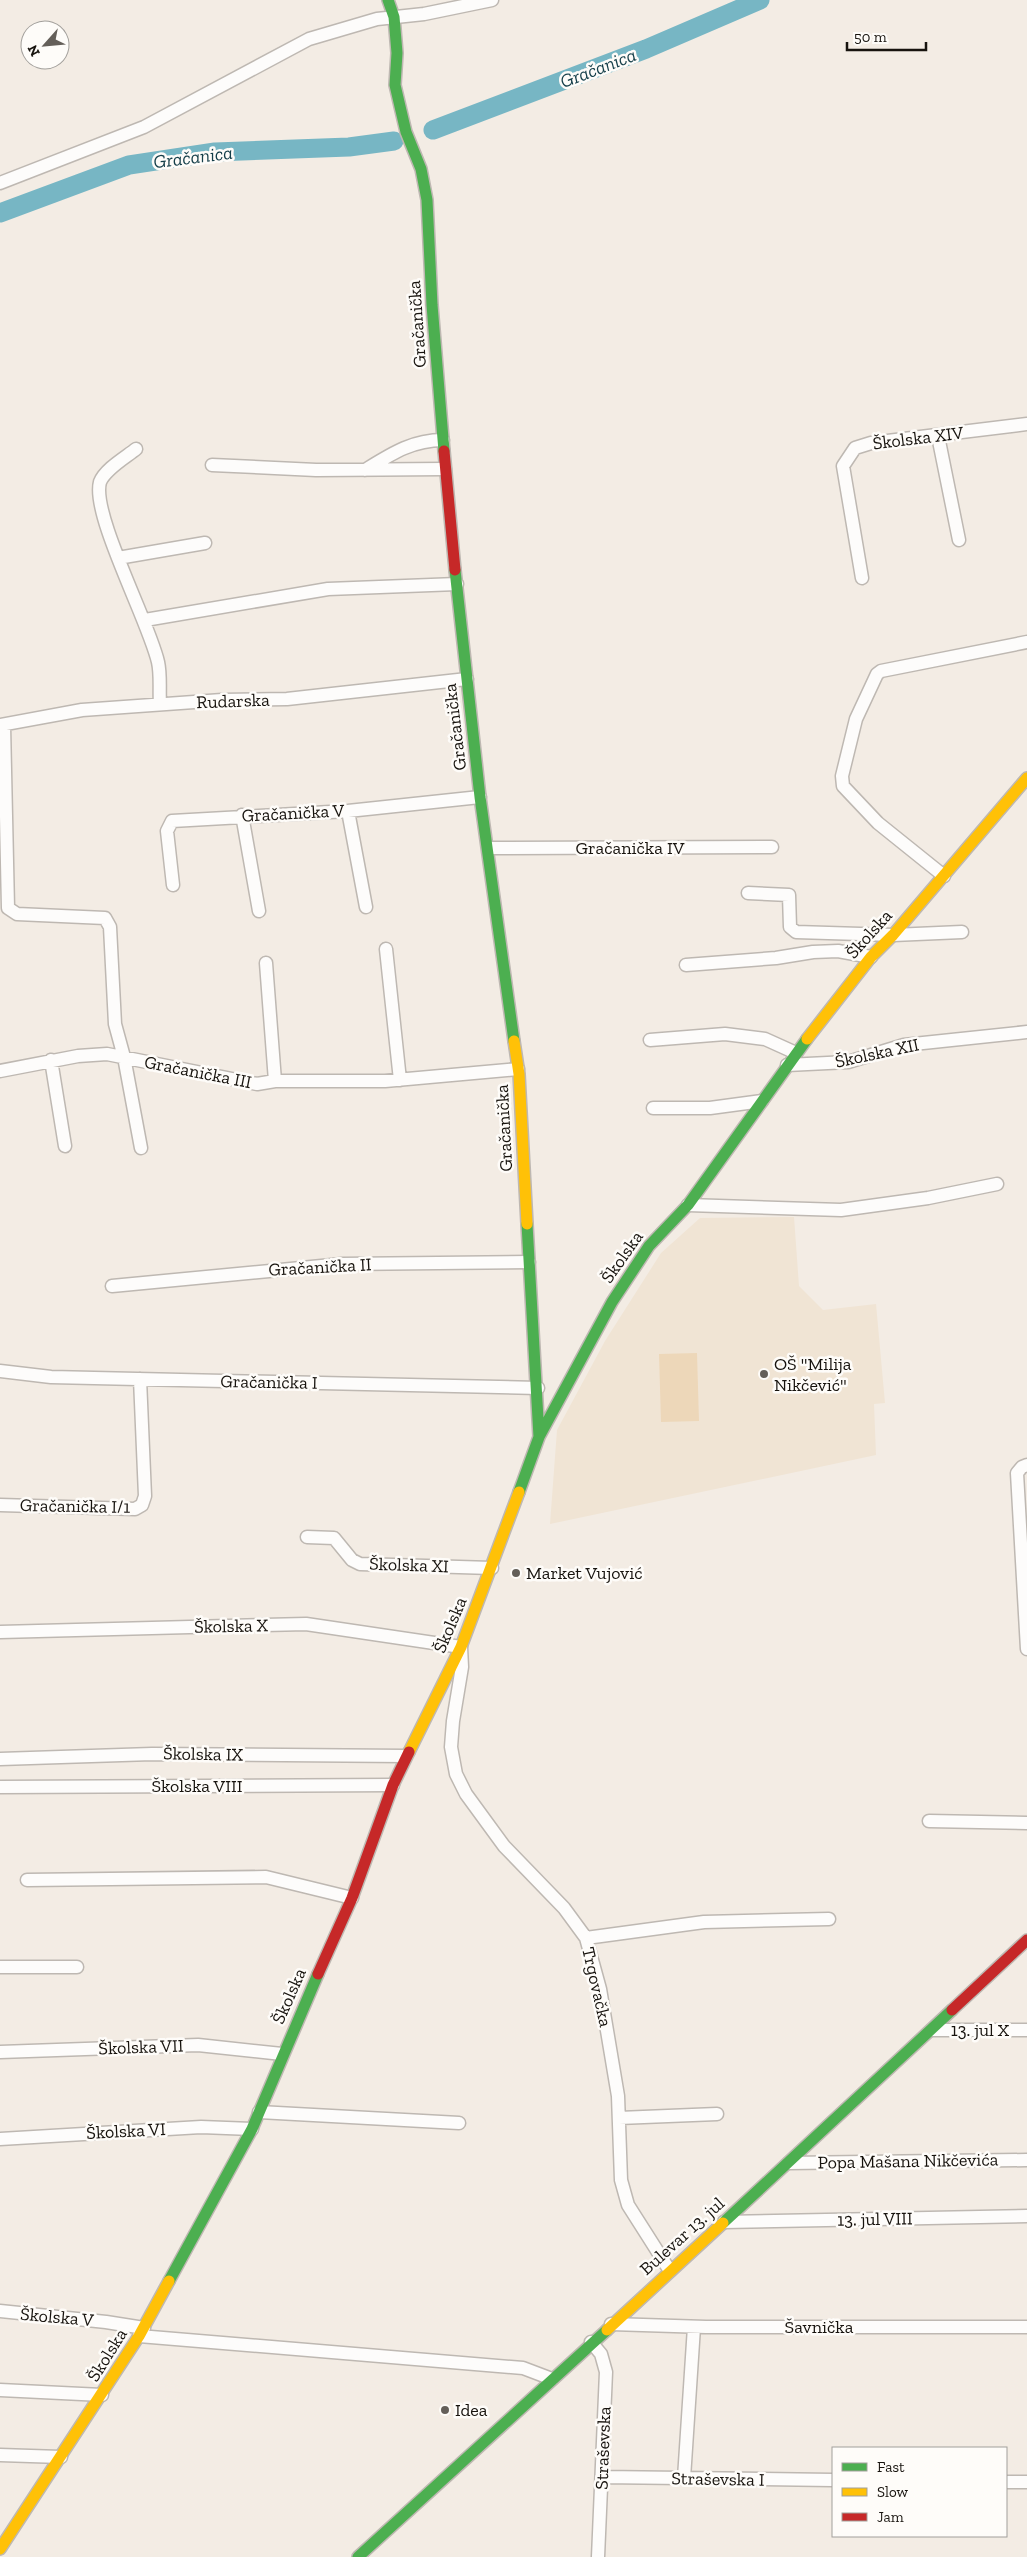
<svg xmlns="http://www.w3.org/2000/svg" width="1027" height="2557" viewBox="0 0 1027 2557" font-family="'Zilla Slab',serif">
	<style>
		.built { fill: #f0e4d4 }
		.green { fill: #edd7b9 }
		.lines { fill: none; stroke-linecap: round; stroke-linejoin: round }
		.river { stroke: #77b6c4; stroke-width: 19 }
		.street-casing { stroke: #beb8b2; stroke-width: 15 }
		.fast-casing { stroke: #beb8b2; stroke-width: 14 }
		.slow-casing { stroke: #beb8b2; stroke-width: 14 }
		.jam-casing { stroke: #beb8b2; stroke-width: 14 }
		.street { stroke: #fdfcfb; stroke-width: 12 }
		.fast { stroke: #4caf50; stroke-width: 11 }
		.slow { stroke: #ffc107; stroke-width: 11 }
		.jam { stroke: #c62828; stroke-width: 11 }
		.poi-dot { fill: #645f59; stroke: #fefcf9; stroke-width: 2 }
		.labels { text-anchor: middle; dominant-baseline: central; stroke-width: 5; stroke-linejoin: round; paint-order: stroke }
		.street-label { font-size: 18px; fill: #17130e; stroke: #fefcf9 }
		.poi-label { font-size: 18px; fill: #17130e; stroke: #fefcf9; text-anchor: start }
		.water-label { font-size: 19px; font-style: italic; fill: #143e49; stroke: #fefcf9 }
	</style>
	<rect width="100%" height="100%" fill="#f3ece4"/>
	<path class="built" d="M794,1217l5,69 24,24 53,-6 9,99 -11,1 2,51 -326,69 7,-94 48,-89 56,-88 39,-35z"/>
	<path class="green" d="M697,1353l2,68 -38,1 -2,-68z"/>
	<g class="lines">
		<path class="river" d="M433,130l213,-81 114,-49
			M0,213l129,-48 86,-13 134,-5 45,-6"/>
		<g class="street-casing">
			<path id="street" d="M0,183l144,-56 165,-88 68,-20 47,-5 68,-14
				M938,436l21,104
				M136,449c-10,8 -31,20 -36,33 -9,32 49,140 58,180 3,13 1,29 2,42
				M212,465l104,5 129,-1
				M365,470c26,-16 47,-30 78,-30
				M118,558l87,-15
				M862,578l-19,-112 12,-18 16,-5 156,-19
				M145,620l183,-31 129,-5
				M0,725l82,-15 140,-10 65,-1 180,-20
				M4,725l4,183 9,6 88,4 5,9 5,97 9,33 17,91
				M348,811l18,96
				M242,815l17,96
				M489,848l283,-1
				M944,876l-66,-53 -35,-37 -1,-10 14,-57 21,-45 4,-3 146,-29
				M173,885l-6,-54 5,-10 176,-10 132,-14
				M748,893l41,2 1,32 6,5 97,3 69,-3
				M386,949l14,131
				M266,963l9,118
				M686,965l90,-7 37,-6 25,-1 33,6
				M650,1040l75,-6 40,5 31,14
				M51,1060l14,86
				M787,1065l61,-3 56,-17 123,-13
				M0,1071l78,-15 29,-2 150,30 18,-3h110l133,-12
				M653,1108h57l52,-7
				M688,1205l153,5 87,-12 69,-14
				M112,1286l230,-22 187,-2
				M0,1371l51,6 487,11
				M1027,1465l-5,2 -5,6 10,176
				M0,1505l135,4 7,-4 3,-9 -5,-117
				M307,1537l27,1 18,22 8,4 132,4
				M0,1632l306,-8 155,23 1,20 -9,54 -2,26 5,27 10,20 38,52 60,62 22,30 14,51 18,107 3,84 7,25 42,66
				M0,1759l152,-5 254,2
				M0,1787l393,-2
				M929,1821l98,2
				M27,1880l239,-3 86,21
				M586,1938l118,-16 125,-3
				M0,1967h77
				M932,2030h95
				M0,2052l198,-7 84,9
				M259,2112l200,11
				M619,2118l98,-4
				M0,2139l201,-12 51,2
				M789,2163l238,-3
				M724,2222l303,-6
				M0,2311l106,11 38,6
				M611,2324l95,3h321
				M139,2336l384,32 29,11
				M591,2342l10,12 5,18 -8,185
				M0,2390l102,5
				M0,2455l61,2
				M602,2477l231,3
				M684,2478l10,-151
				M1006,2482h21"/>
		</g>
		<g class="fast-casing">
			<path id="fast" d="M388,0l6,17 3,36 -2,32 11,47 15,37 6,31 5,105 12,146
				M455,570l25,227 34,244
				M527,1224l12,213
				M519,1492l20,-55 73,-135 37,-56 39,-41 119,-166
				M723,2223l229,-213
				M169,2281l83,-152 66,-155
				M358,2557l249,-227"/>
		</g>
		<g class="slow-casing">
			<path id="slow" d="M807,1039l64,-82 22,-22 134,-157
				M514,1041l5,33 8,150
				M409,1752l52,-105 58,-155
				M607,2330l116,-107
				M0,2549l139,-213 30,-55"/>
		</g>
		<g class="jam-casing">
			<path id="jam" d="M444,451l11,119
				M318,1974l34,-76 41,-113 16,-33
				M952,2010l75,-70"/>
		</g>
		<use href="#street" class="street"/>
		<use href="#fast" class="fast"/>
		<use href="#slow" class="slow"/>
		<use href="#jam" class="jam"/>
	</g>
	<g class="poi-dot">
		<circle cx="764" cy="1374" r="5"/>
		<circle cx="516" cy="1573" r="5"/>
		<circle cx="445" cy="2410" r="5"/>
	</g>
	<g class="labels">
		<g class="street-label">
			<text transform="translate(417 324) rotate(-94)">Gračanička</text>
			<text transform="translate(918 438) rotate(-7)">Školska XIV</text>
			<text transform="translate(233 701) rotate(-2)">Rudarska</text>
			<text transform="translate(455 727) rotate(-97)">Gračanička</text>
			<text transform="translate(293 813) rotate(-3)">Gračanička V</text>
			<text x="630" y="848">Gračanička IV</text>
			<text transform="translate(869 934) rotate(-48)">Školska</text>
			<text transform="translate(877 1053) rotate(-12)">Školska XII</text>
			<text transform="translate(198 1072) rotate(11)">Gračanička III</text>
			<text transform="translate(504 1128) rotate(-93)">Gračanička</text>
			<text transform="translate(622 1257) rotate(-55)">Školska</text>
			<text transform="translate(320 1267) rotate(-3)">Gračanička II</text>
			<text transform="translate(269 1382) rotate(1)">Gračanička I</text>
			<text transform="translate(75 1506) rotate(1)">Gračanička I/1</text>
			<text transform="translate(409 1565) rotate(2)">Školska XI</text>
			<text transform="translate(450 1625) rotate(-67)">Školska</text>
			<text transform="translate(231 1626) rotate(-1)">Školska X</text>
			<text transform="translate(203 1754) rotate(1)">Školska IX</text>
			<text x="197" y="1786">Školska VIII</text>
			<text transform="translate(597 1987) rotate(77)">Trgovačka</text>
			<text transform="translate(289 1996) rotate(-66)">Školska</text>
			<text x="980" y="2030">13. jul X</text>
			<text transform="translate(141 2047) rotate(-2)">Školska VII</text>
			<text transform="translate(126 2131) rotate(-3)">Školska VI</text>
			<text transform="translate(908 2161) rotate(-1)">Popa Mašana Nikčevića</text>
			<text transform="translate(875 2219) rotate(-1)">13. jul VIII</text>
			<text transform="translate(682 2236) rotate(-42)">Bulevar 13. jul</text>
			<text transform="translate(57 2317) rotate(5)">Školska V</text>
			<text x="819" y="2327">Šavnička</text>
			<text transform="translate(107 2355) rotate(-58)">Školska</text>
			<text transform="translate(603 2448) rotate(-88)">Straševska</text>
			<text transform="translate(718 2479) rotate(1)">Straševska I</text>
		</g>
		<g class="poi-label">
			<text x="774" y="1364">OŠ "Milija<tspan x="774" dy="21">Nikčević"</tspan></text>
			<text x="526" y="1573">Market Vujović</text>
			<text x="455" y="2410">Idea</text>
		</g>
		<g class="water-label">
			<text transform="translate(598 68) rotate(-21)">Gračanica</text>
			<text transform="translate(193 157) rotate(-7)">Gračanica</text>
		</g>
	</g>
	<rect x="832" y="2447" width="175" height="90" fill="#fefcf9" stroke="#a29f9b"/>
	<rect x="842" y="2463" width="25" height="8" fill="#4caf50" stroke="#a29f9b"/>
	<text x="877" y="2472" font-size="15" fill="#17130e">Fast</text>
	<rect x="842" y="2488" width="25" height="8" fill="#ffc107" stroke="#a29f9b"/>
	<text x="877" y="2497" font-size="15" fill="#17130e">Slow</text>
	<rect x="842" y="2513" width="25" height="8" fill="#c62828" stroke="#a29f9b"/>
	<text x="877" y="2522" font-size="15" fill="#17130e">Jam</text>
	<g transform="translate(45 45) rotate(243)"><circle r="24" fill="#fefcf9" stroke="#a29f9b"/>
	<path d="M0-4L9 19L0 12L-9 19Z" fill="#645f59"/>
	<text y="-8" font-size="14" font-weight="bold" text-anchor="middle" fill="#17130e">N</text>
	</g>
	<path d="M847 42v8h79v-8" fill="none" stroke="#17130e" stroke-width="2.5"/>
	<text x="854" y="42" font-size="15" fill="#17130e" stroke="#fefcf9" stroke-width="4" paint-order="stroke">50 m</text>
</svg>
